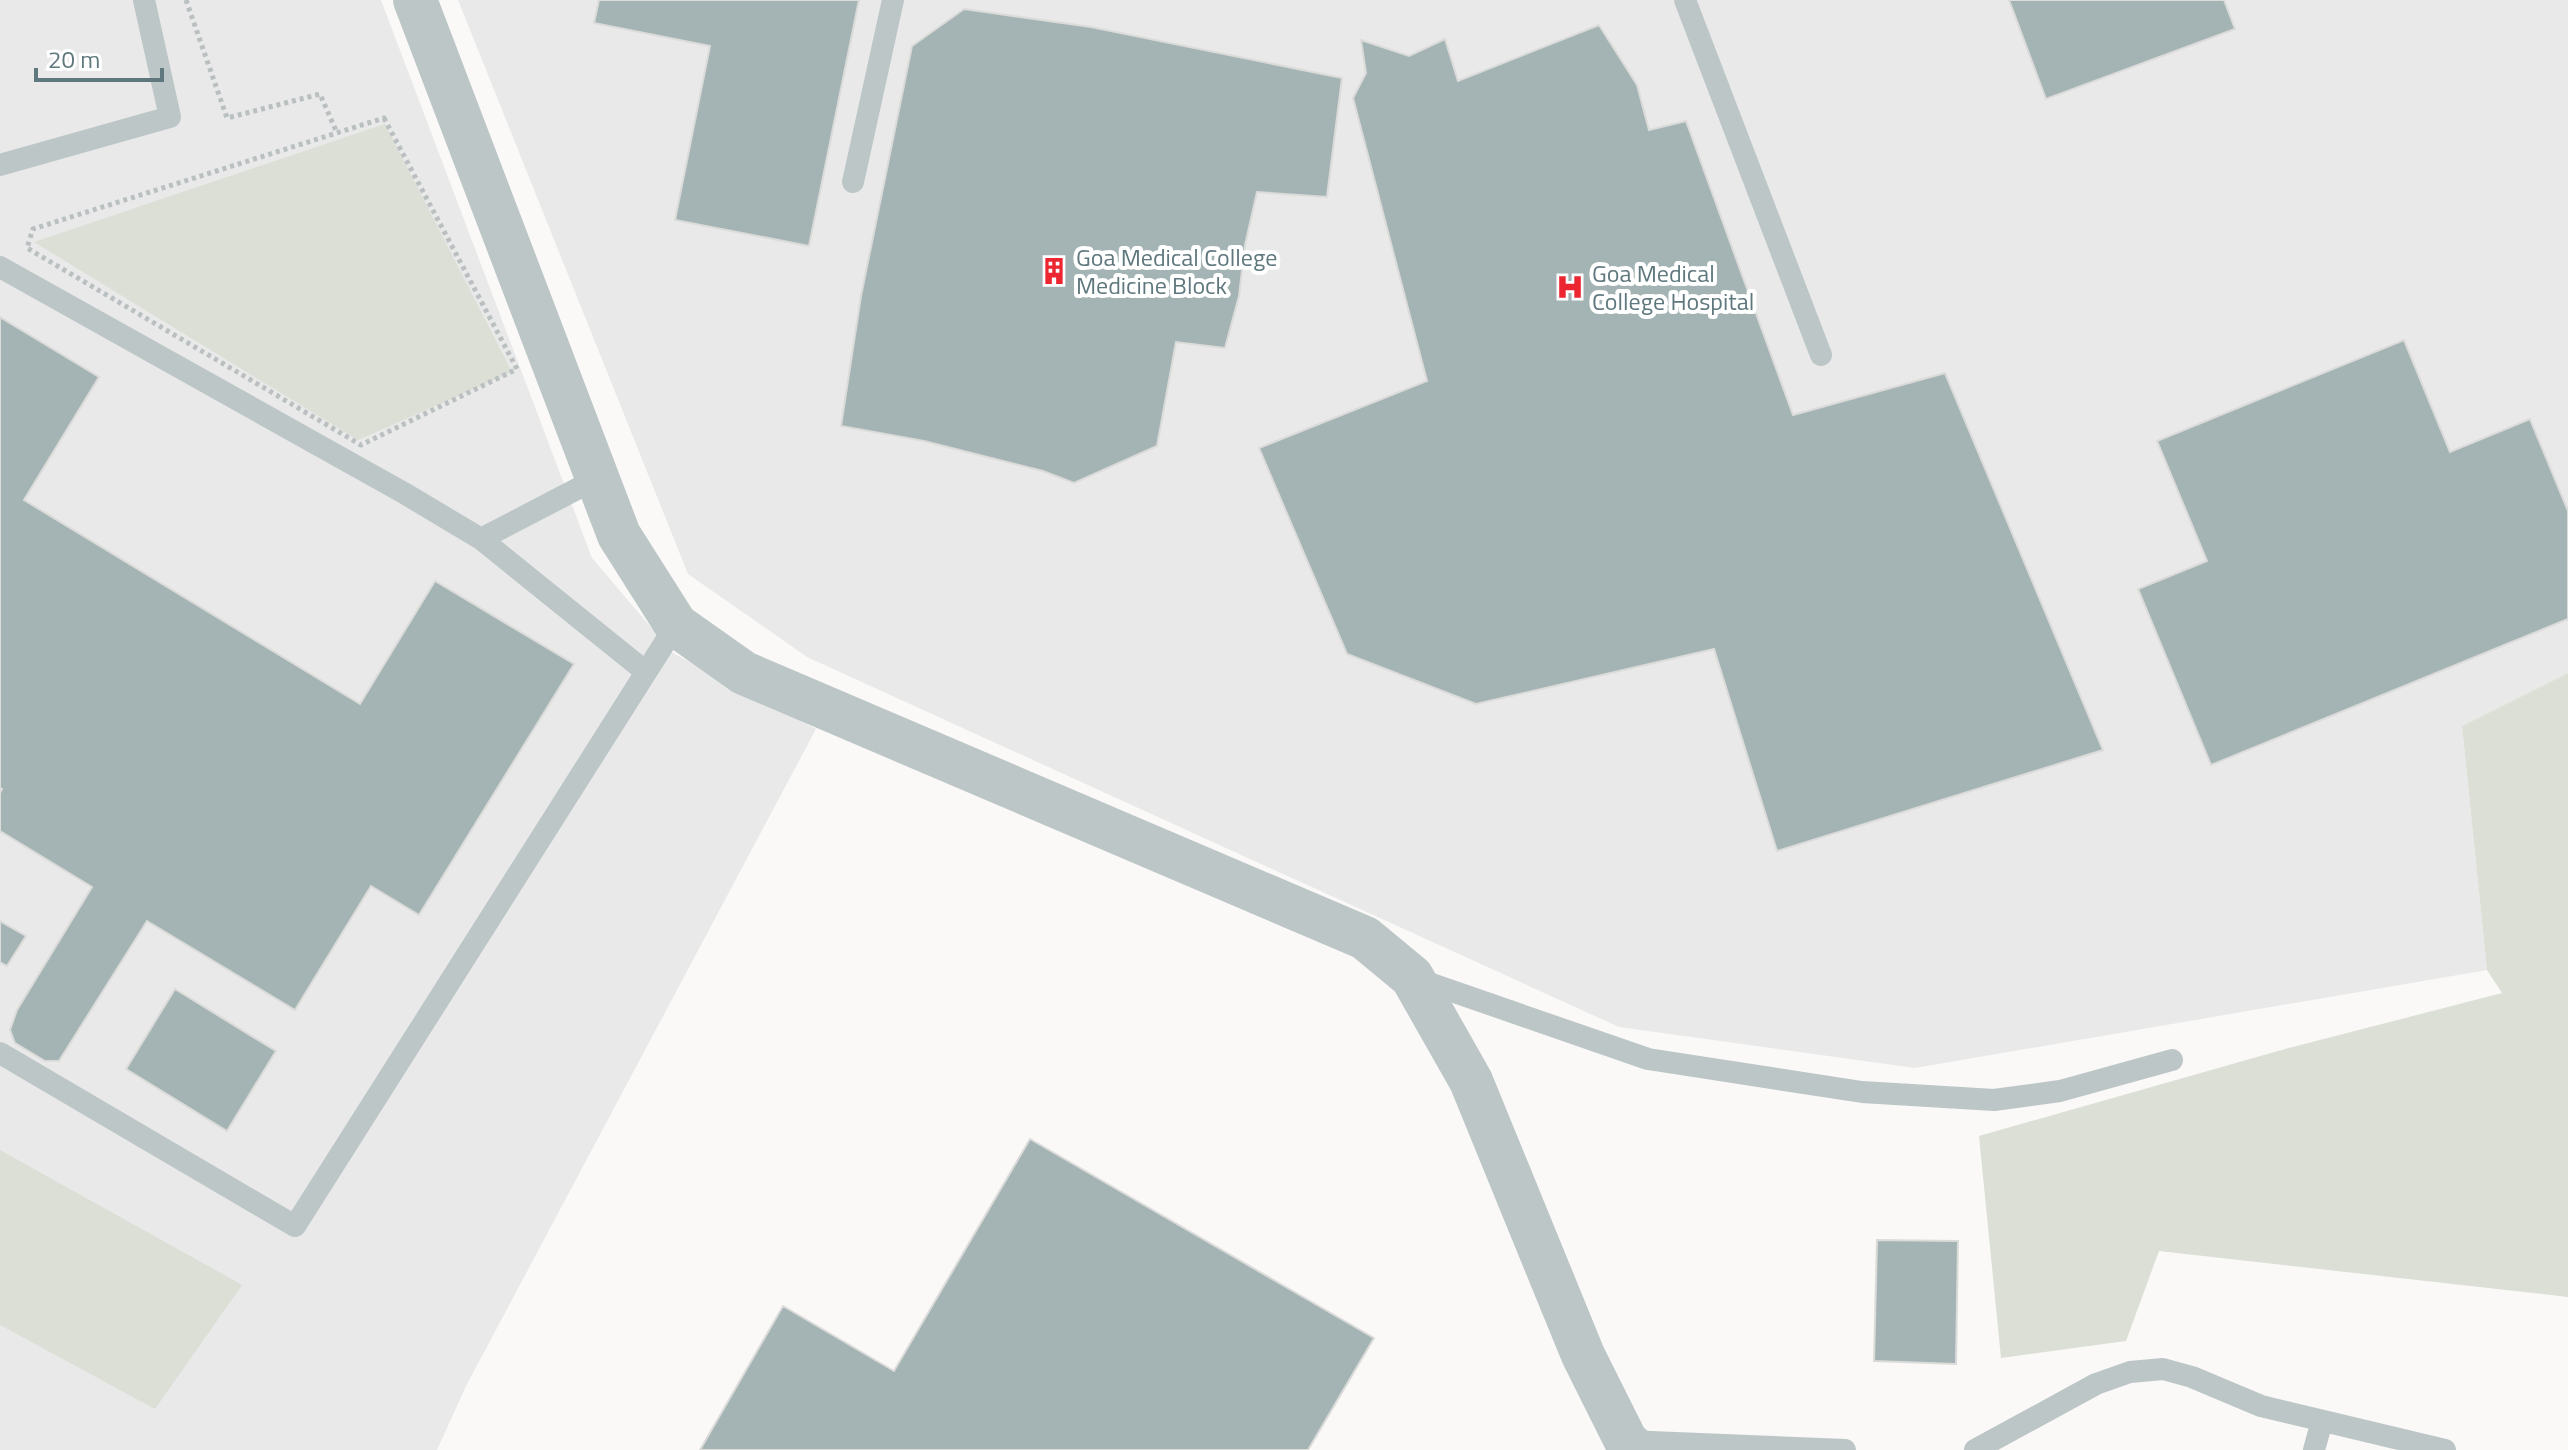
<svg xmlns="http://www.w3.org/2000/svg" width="2568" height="1450" viewBox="0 0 2568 1450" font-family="'Titillium Web',sans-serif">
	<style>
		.built { fill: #e8e9e8 }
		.green { fill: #dbdfd6 }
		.building { fill: #a4b4b5; stroke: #dbdbd9; stroke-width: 2 }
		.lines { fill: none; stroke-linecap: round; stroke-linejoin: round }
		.path { stroke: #bac0c1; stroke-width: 5; stroke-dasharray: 4 4; stroke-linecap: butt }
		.service { stroke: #bdc6c7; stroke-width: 22 }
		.minor { stroke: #bdc6c7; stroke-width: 44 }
		.labels { text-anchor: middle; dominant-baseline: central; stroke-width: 8; stroke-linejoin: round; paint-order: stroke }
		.poi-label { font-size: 24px; fill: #5e787d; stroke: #fff; text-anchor: start }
	</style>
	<rect width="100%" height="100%" fill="#faf9f7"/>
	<path class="built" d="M0,0h381l211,558 81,95 143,76 -350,657 -29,64h-437z
		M458,0h2110v673l-106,53 25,244 -572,98 -296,-41 -812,-370 -119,-83z"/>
	<path class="green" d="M385,124l127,248 -154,68 -324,-198z
		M2568,673v624l-409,-46 -33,90 -125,17 -22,-222 306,-87 217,-56 -15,-23 -25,-244z
		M0,1150l242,135 -87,124 -155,-84z"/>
	<path class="building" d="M599,0h260l-50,246 -134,-26 35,-174 -116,-23z
		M2009,0h215l11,29 -189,70z
		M964,9l127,18 251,51 -15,119 -70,-5 -12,53 -6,51 -14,52 -49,-6 -19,104 -83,37 -31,-12 -119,-30 -83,-15 20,-130 51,-250z
		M1599,25l38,60 12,45 37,-9 107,294 152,-42 158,377 -326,101 -63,-202 -238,55 -129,-50 -88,-206 168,-67 -74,-283 13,-25 -5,-33 48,16 36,-17 13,42z
		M0,317l99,60 -75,123 336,204 75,-123 139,83 -155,251 -48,-29 -76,124 -148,-89 -88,140h-14l-30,-18 -5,-13 7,-20 75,-123 -92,-56v-38l2,-4 -2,-1z
		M2404,340l46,112 80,-33 38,92v108l-357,146 -73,-176 69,-28 -50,-120z
		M0,921l26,15 -19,30 -7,-4z
		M175,989l101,62 -49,80 -101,-62z
		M1030,1139l344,199 -66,112h-608l83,-144 111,65z
		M1877,1240l81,1 -2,123 -82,-3z"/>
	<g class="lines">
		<path class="path" d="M186,0l41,118 93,-24 17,39
			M384,118l133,251 -156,76 -334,-197 6,-19z"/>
		<path class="service" d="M1685,0l136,355
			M0,165l170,-48 -26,-117
			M853,182l40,-182
			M0,267l404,226 77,46 165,133
			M481,539l117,-61
			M1417,979l231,80 214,33 132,8 66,-9 112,-31
			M0,1053l295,173 381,-601
			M1627,1441l218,9
			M1975,1450l121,-66 34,-12 33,-3 29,8 69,29 184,44
			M2314,1450l8,-29"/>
		<path class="minor" d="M415,0l204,535 57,90 68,48 621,265 47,39 59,104 112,274 43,86 10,9"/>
	</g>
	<defs>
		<g id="building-bare" transform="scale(2.16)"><path d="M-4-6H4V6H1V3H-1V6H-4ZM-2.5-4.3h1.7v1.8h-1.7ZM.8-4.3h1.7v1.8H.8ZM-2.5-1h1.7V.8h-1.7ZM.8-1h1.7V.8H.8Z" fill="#eb2630" stroke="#fff" stroke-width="2.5" paint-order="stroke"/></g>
		<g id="hospital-bare" transform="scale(2.16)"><path d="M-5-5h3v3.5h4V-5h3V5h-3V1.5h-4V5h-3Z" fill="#eb2630" stroke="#fff" stroke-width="2.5" paint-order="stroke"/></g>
	</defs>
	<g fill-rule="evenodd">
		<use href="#building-bare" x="1054" y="271"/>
		<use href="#hospital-bare" x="1570" y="287"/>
	</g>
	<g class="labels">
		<g class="poi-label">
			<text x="1076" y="257">Goa Medical College<tspan x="1076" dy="28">Medicine Block</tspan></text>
			<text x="1592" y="273">Goa Medical<tspan x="1592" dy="28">College Hospital</tspan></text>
		</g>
	</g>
	<path d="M36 68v12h126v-12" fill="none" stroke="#5e787d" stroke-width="4"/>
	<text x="48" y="68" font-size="24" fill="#5e787d" stroke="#ffffff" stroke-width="6" paint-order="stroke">20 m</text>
</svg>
